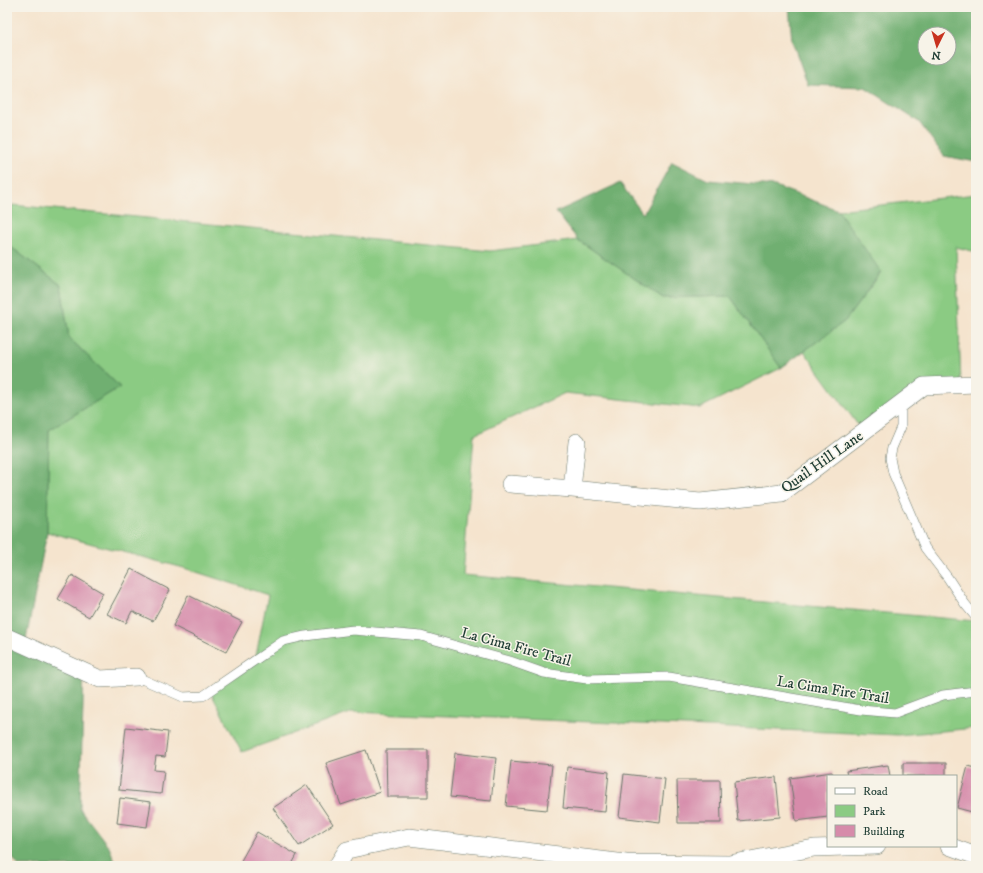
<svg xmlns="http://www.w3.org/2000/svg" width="983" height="873" viewBox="0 0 983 873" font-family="'IM FELL DW Pica',serif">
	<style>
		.green { fill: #8bcb83; stroke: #55845c }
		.forest { fill: #70af71; stroke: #487652; fill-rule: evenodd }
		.building { fill: #d68baa }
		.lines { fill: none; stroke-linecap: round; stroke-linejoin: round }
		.lane-casing { stroke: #6a776a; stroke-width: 10 }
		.street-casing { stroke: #6a776a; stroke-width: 18 }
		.lane { stroke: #fff; stroke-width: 9 }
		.street { stroke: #fff; stroke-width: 17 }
		.labels { text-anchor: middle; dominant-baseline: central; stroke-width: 3; stroke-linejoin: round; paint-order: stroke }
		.street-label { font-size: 15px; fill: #1f3d34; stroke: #f7f3e8 }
	</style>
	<rect width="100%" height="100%" fill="#f7f3e8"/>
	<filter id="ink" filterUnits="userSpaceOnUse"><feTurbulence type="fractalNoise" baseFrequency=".025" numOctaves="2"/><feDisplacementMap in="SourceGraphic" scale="8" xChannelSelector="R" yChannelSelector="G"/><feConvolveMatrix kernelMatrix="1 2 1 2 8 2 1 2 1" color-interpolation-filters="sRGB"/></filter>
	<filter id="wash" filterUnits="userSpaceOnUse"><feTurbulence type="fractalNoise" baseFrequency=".012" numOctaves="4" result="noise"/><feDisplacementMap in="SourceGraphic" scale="16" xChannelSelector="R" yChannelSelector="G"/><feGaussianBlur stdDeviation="0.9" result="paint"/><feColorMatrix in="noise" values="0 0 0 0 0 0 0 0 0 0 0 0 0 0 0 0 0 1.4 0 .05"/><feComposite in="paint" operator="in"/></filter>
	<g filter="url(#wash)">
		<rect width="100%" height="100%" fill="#f5e4ce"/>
		<path class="green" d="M976,194v58l-20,-5 5,138 -37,1 -61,46 -59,-81 41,-30 36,-48 -43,-63z
			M12,205l478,46 88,-11 85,58 67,-2 51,72 -81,40 -135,-15 -91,42 -11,140 513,46v107l-78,7 -545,-23 -111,40 -32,-61 45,-30 13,-66 -84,-27 -137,-36 2,-102 71,-43 -51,-49 -8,-53 -54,-41z"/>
		<path class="forest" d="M789,7h187v155l-32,-6 -25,-34 -54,-35 -57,-2 -16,-44zM925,34h24v24h-24z
			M672,162l36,18 67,6 63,24 43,62 -36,49 -64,47 -51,-72 -67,2 -85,-58 -22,-28 64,-29 23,31z
			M7,244l54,41 8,53 51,49 -71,43 -2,102 -22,113 59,26 -4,138 29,38 8,19h-98l-12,-15z"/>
		<g id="blocks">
			<path class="building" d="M131,569l39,21 -17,31 -21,-10 -6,12 -19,-9z
				M72,575l31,18 -14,24 -31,-18z
				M188,595l54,27 -16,30 -53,-26z
				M126,727l42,5 -3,25 -9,-1 -2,14 10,1 -3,23 -42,-4z
				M366,750l14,42 -39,13 -15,-42z
				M386,750h42v47h-41z
				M455,753l41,5 -5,43 -41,-4z
				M511,761l41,4 -5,45 -41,-4z
				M903,763h43v13h-43z
				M888,765l2,11h-43l-1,-5z
				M968,766l8,2v45l-19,-5z
				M567,767l42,5 -4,40 -42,-4z
				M832,772l1,4h-5v41l-32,4 -6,-43z
				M624,774l41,5 -5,43 -41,-5z
				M776,777l4,40 -42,4 -4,-39z
				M677,780h43l1,43h-43z
				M307,785l26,39 -34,22 -26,-38z
				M120,798l31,4 -4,25 -30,-4z
				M257,832l40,23 -6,11h-53z"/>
		</g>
	</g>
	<g filter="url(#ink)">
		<use href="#blocks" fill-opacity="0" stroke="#6a776a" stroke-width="1"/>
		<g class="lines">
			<g class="lane-casing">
				<path id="lane" d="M901,403v24l-9,21 -2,10 3,15 32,75 23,30 17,26 10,12
					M137,677l46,20 20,-1 80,-55 22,-5 48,-6 68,6 89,25 34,12 43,6 82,-2 192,33 34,3 48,-18 33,-4"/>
			</g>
			<g class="street-casing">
				<path id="street" d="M510,484l62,5 128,13 82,-9 142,-107 52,-2
					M572,489l5,-47
					M7,637l93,42 37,-2
					M949,846l27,10
					M337,866l10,-16 62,-13 217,26 103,1 85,-16 63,-2"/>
			</g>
			<use href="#lane" class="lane"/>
			<use href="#street" class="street"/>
		</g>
	</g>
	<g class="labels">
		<g class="street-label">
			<text transform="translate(822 462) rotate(-35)">Quail Hill Lane</text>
			<text transform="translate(516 647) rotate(15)">La Cima Fire Trail</text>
			<text transform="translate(833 690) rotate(9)">La Cima Fire Trail</text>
		</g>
	</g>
	<rect width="983" height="873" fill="none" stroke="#f7f3e8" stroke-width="24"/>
	<rect x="827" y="775" width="130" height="72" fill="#f7f3e8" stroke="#a1aaa0"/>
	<rect x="835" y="788" width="20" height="6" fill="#ffffff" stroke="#a1aaa0"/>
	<text x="863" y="795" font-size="12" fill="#1f3d34">Road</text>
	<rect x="835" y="805" width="20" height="12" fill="#8bcb83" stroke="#a1aaa0"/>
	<text x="863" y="815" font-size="12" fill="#1f3d34">Park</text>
	<rect x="835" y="825" width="20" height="12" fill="#d68baa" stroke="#a1aaa0"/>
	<text x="863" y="835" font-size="12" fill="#1f3d34">Building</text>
	<g transform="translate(937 46) rotate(185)"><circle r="19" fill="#f7f3e8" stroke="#a1aaa0"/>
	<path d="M0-3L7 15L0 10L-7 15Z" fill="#c8321e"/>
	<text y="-6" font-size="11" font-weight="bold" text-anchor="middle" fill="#1f3d34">N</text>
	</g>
</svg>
